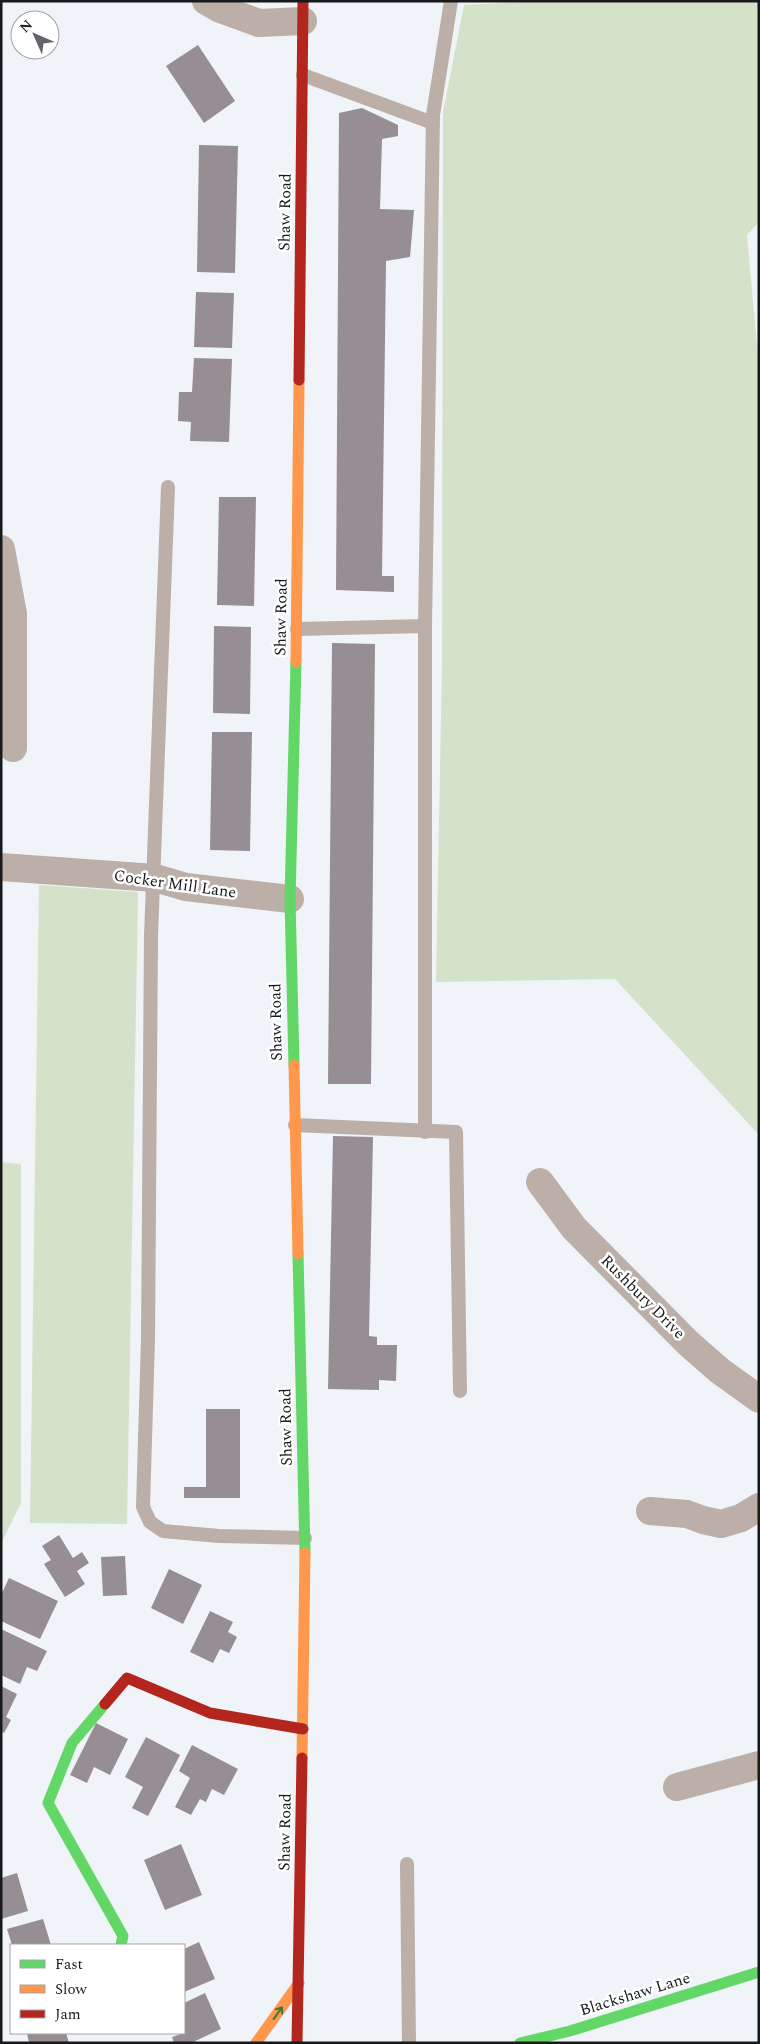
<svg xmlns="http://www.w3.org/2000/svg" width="760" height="2044" viewBox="0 0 760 2044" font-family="Spectral,serif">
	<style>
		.green { fill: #d4e2ca }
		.building { fill: #968e93 }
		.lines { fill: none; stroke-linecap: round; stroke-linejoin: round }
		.lane { stroke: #bbafa8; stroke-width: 14 }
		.street { stroke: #bbafa8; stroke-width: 28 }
		.fast { stroke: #63d668; stroke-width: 11 }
		.slow { stroke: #ff974d; stroke-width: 11 }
		.jam { stroke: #b3261e; stroke-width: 11 }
		.oneway { stroke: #3d7842 }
		.labels { text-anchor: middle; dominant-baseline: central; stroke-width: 5; stroke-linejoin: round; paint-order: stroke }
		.street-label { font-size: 16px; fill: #17191b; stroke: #fff }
	</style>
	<rect width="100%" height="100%" fill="#f0f3f7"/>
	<path class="green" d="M548,1h205l6,2v219l-12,13 12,133v767l-144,-156 -179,3 6,-319 1,-551 21,-107z
		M39,885l99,7 -11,632 -97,-1z
		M1,1162l20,2v339l-20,41z"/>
	<path class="building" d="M198,45l37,56 -31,22 -38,-57z
		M362,108l36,17v11l-16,3 -2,70 34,1 -4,47 -24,4 -4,315h12v16l-58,-2 3,-477z
		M199,145l39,1 -3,127 -38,-1z
		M196,292l38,1 -2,55 -38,-1z
		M194,358l38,1 -3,83 -39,-1 1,-19 -13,-1 1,-29h13z
		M219,497h37l-2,109 -37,-1z
		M214,626l37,1 -1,87 -37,-1z
		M332,643l43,1 -4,440h-43z
		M212,732h40l-2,119 -40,-1z
		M333,1136l40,1 -4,199 8,1v8h20l-1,36 -17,-1v10l-51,-1z
		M206,1409h34v89h-56v-11h22z
		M59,1535l14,23 9,-6 7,11 -12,8 8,13 -20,13 -21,-33 7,-4 -9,-14z
		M125,1556l2,39 -24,1 -2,-39z
		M169,1569l33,16 -19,39 -32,-16z
		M9,1578l49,23 -18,38 -39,-18v-26z
		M210,1611l23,11 -5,10 9,5 -8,16 -9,-4 -7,14 -23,-11z
		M1,1629l46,22 -10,20 -10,-4 -7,17 -19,-9z
		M1,1686l16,8 -11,23 5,3 -7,13 -3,-2z
		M96,1723l32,16 -18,36 -16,-8 -7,16 -17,-8z
		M146,1737l34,18 -32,61 -16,-8 11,-21 -18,-10z
		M192,1745l46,24 -14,26 -12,-6 -6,13 -6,-3 -9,16 -16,-8 15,-29 -11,-7z
		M181,1844l21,51 -37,15 -21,-50z
		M17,1873l11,38 -27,8v-41z
		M43,1919l8,26h-39l-5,-16z
		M199,1942l16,37 -31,13v-43z
		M205,1993l16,36 -30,14h-17l-2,-6 12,-4v-30z
		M27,2033h39l3,10h-40z"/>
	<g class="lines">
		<path class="lane" d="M303,75l130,48
			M168,487l-17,449 -3,403 -5,168 7,15 13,9 56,5 86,2
			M297,629l128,-3
			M295,1125l161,7 4,259
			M425,1132v-506l8,-511 18,-114
			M407,1864l2,179"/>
		<path class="street" d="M206,1l12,7 41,15 44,-2
			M1,549l12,65v134
			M1,867l154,11 31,9 104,12
			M540,1182l34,46 114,115 32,28 39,28
			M650,1511l37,3 16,6 18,4 20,-6 18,-11
			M677,1787l82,-22"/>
		<path class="fast" d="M294,1065l-4,-166 6,-237
			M298,1254l7,299
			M105,1704l-33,39 -24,60 75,133 -2,9
			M520,2043l50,-12 189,-59"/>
		<path class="slow" d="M296,662l3,-282
			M294,1065l4,189
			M302,1758l3,-205
			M256,2043l43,-60"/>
		<path class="jam" d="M299,380l4,-379
			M105,1704l22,-26 83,35 93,16
			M297,2043l5,-285"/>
	</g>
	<defs><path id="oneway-shaft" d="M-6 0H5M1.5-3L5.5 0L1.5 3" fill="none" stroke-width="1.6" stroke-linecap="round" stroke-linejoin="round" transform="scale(1.25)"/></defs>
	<use class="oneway" href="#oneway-shaft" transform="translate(278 2013) rotate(-54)"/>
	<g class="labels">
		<g class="street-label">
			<text transform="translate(285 212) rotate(-89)">Shaw Road</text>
			<text transform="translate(281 617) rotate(-89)">Shaw Road</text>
			<text transform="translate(175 884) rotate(8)">Cocker Mill Lane</text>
			<text transform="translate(276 1022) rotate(-91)">Shaw Road</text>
			<text transform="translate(643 1297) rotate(45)">Rushbury Drive</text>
			<text transform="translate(286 1427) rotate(-91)">Shaw Road</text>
			<text transform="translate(285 1832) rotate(-89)">Shaw Road</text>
			<text transform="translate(635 1994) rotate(-17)">Blackshaw Lane</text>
		</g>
	</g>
	<rect width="760" height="2044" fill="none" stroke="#17191b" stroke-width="5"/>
	<rect x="10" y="1944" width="175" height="90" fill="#ffffff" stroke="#a2a3a4"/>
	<rect x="20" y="1960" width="25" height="8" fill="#63d668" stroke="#a2a3a4"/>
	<text x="55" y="1969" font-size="15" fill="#17191b">Fast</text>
	<rect x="20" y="1985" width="25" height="8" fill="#ff974d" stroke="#a2a3a4"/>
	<text x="55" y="1994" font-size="15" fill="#17191b">Slow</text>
	<rect x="20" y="2010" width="25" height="8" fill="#b3261e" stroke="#a2a3a4"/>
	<text x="55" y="2019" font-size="15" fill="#17191b">Jam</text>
	<g transform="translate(35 35) rotate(315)"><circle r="24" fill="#ffffff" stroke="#a2a3a4"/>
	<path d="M0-4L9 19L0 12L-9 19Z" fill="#636568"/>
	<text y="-8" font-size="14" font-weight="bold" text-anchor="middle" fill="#17191b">N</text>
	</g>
</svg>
